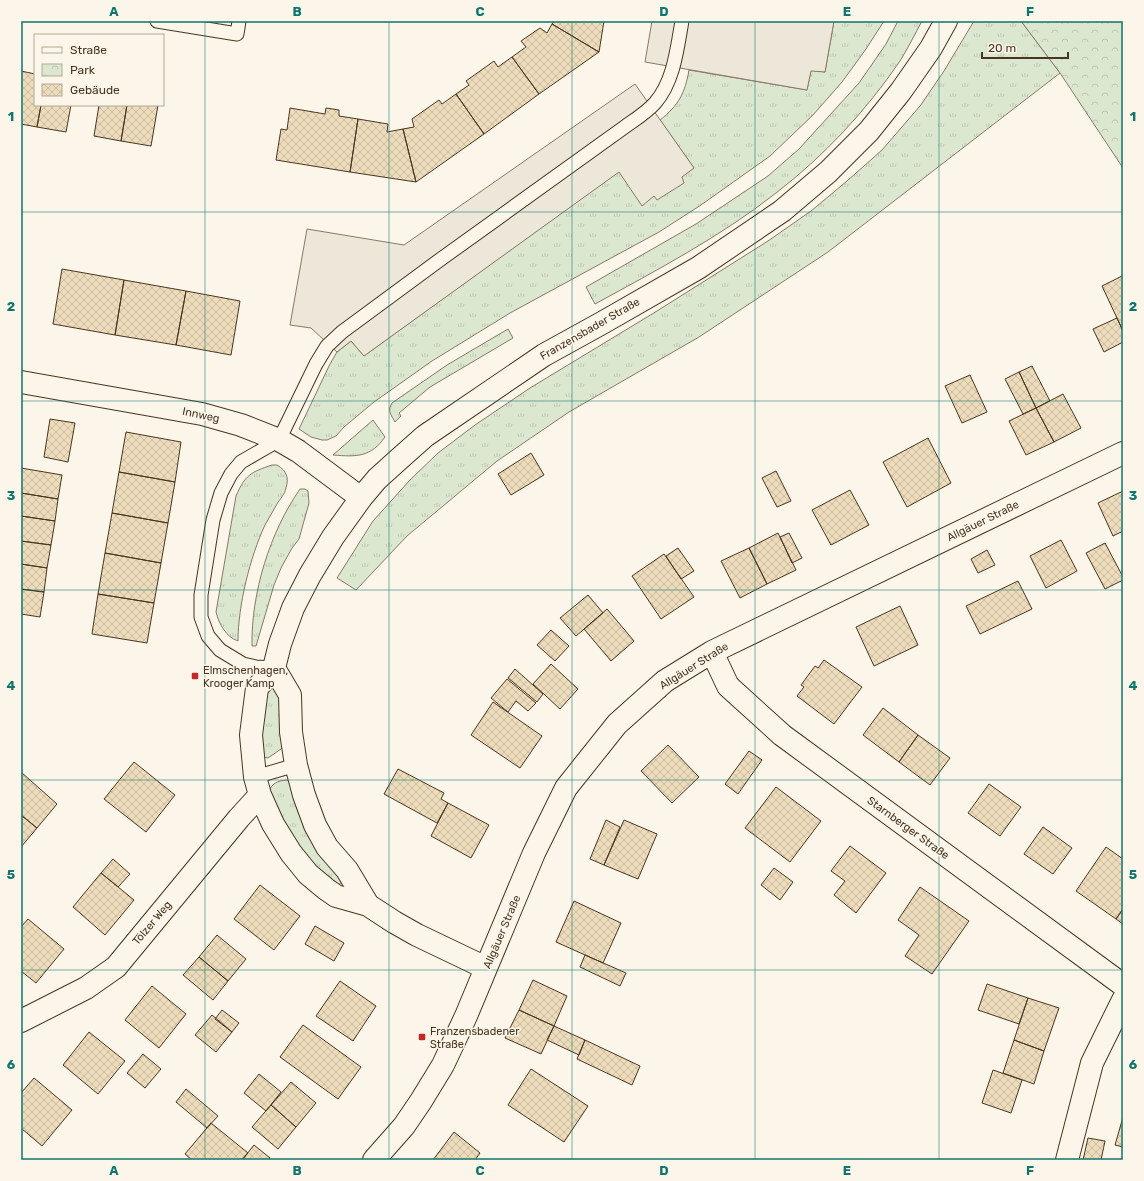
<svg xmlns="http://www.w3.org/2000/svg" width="1144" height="1181" viewBox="0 0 1144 1181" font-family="Rubik,sans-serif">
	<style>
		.grass { fill: url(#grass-tufts); stroke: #887966 }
		.park { fill: url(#park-crowns); stroke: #887966 }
		.parking { fill: #ede7d9; stroke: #887966 }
		.building { fill: url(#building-cross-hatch); stroke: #4a3520 }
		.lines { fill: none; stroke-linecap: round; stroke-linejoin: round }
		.lane-casing { stroke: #4a3520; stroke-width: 15 }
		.street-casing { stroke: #4a3520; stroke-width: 24 }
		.lane { stroke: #fbf6e9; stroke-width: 13 }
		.street { stroke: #fbf6e9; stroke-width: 22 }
		.grid { fill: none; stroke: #0f766e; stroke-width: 1; stroke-opacity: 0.55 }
		.poi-dot { fill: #c62828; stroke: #fbf6e9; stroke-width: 1.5 }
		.labels { text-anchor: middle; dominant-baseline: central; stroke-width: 3; stroke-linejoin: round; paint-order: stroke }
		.street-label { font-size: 11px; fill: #4a3520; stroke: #fbf6e9 }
		.poi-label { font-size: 11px; fill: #4a3520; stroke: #fbf6e9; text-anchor: start }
		.neatline { fill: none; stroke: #0f766e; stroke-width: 1.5 }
		.grid-label { font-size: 13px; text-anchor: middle; font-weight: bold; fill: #0f766e }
	</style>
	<defs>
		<pattern id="grass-tufts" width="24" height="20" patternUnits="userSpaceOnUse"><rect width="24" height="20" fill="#dce7d0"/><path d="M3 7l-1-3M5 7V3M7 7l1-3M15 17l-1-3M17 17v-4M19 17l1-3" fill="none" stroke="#bec7b2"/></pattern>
		<pattern id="park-crowns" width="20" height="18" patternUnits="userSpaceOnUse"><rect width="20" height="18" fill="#dce7d0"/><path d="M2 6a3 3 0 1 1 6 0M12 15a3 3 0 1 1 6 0" fill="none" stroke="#bec7b2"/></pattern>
		<pattern id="building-cross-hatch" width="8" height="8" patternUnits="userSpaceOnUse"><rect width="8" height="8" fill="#ecdcbc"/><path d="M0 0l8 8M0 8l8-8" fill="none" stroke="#ccbda1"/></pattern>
	</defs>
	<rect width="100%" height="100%" fill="#fbf6e9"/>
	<path class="grass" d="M834,21h50l-18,28 -24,33 -29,33 -43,41 -69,49 -42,27 -149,81 -78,48 -58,41 -30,25 -8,9 -9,4h-5l-11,-3 -12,-8 31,-65 7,-12 14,-11 13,15 255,-185 35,25 40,-28 -34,-48c19,-15 25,-27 29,-50l118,20 4,-20 14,2z
		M898,21h24c-7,13 -14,27 -22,40 -34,50 -76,95 -124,132 -56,44 -119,77 -181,111l-9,-17 110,-63 72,-48 31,-27 60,-66 27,-39z
		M974,21h47l39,52 -232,179 -129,85 -130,75 -72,49 -90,75 -51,54 -19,-12 36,-57 37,-41 28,-27 37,-28 55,-37 127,-77 111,-70 43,-30 36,-30 35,-31 38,-44 24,-35z
		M508,329l5,9 -83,49 -31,26 2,3 -6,6c-4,-7 -8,-12 -3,-19l55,-38z
		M373,420l12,17c-14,20 -28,20 -52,18z
		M272,465h5c10,6 12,13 9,23 -1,6 -6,11 -9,16 -4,7 -8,14 -12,21 -15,32 -27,81 -27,116 -12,-4 -19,-17 -22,-29l20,-116c9,-21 15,-24 36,-31z
		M300,489h5l3,2 1,12 -10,36 -7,9 -11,20 -7,17 -18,61h-4c-1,-53 18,-114 48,-157z
		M278,674l6,71 -3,4 -13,9 -5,-1 -3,-22 9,-54z
		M287,780l4,3 50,94v5l-2,3 -8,-3 -35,-37 -28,-52c4,-10 9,-12 19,-13z"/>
	<path class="park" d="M1021,21h102v147l-63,-95z"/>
	<path class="parking" d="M652,21h182l-9,51 -14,-1 -4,19 -162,-28z
		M635,84l59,84 -12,9 2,6 -27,17 -3,-4 -12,10 -23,-34 -255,184 -13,-15 -14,11 -26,-24 -21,-3 17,-96 97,16z"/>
	<path class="building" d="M554,21h50l-5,31 -47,-28z
		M552,24l47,28 -60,42 -27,-37 14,-10 -5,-6 19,-13 7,5z
		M512,57l27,37 -55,40 -28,-40 13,-9 -3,-4 28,-20 4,6z
		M21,71l14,3v31h6l-4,22 -16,-3z
		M456,94l28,40 -68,48 -13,-53 11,-2 -2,-8 27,-19 3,4z
		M41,105h30l-5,27 -29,-5z
		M99,105h28l-6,36 -27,-5z
		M127,105h31l-7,41 -30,-5z
		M290,108l35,6 1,-6 13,2v6l19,3 -8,53 -74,-12 5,-31 6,1z
		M358,119l30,5 -1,8 16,-3 13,53 -66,-10z
		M62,269l62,11 -9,55 -62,-11z
		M1122,276h1v55l-21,-45z
		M124,280l62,11 -10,54 -61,-10z
		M186,291l54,10 -9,54 -55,-10z
		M1117,318l6,13v11l-19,10 -11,-23z
		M1032,366l18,35 -14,7 -17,-36z
		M1019,372l17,36 -13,6 -18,-35z
		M970,375l17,37 -25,11 -17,-37z
		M1063,394l18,34 -27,14 -18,-34z
		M1036,408l18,34 -28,13 -17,-34z
		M50,419l25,4 -7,39 -24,-5z
		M126,432l55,10 -6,40 -56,-10z
		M928,438l23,45 -44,24 -24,-45z
		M531,453l13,22 -33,20 -13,-21z
		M21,468l41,7 -4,24 -37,-6z
		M776,471l15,30 -14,6 -15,-29z
		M119,472l56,10 -7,41 -56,-10z
		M850,490l19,35 -38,20 -19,-35z
		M1123,491v40l-10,5 -15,-33z
		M21,493l37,6 -3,22 -34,-5z
		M112,513l56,10 -7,40 -56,-10z
		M21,516l34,5 -4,24 -30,-4z
		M778,533l18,37 -29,14 -18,-36z
		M789,533l13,25 -10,5 -12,-26z
		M1061,540l16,31 -31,17 -16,-32z
		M21,541l30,4 -4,23 -26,-4z
		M1105,543l18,34v3l-18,9 -19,-36z
		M678,548l16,23 -13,8 -15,-23z
		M749,548l18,36 -27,14 -19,-37z
		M987,550l8,15 -17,8 -7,-14z
		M105,553l56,10 -7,40 -56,-9z
		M664,554l30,43 -33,22 -29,-43z
		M21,564l26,4 -3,24 -23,-3z
		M1018,581l14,28 -52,25 -14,-28z
		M21,589l23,3 -4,25 -19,-3z
		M98,594l56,9 -7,40 -55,-9z
		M588,595l15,18 -27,23 -16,-18z
		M900,606l18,39 -44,21 -18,-39z
		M607,609l27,32 -23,20 -27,-32z
		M551,630l18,16 -14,15 -18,-16z
		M824,660l38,27 -28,37 -37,-28 7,-9 -3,-2 14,-19 3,2z
		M551,664l27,25 -18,20 -27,-25z
		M515,669l28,25 -6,8 -29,-24z
		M507,679l29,24 -8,8 -12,-10 -8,11 -17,-14z
		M493,702l49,34 -22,32 -49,-33z
		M883,708l35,27 -19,27 -36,-27z
		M918,735l32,23 -20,27 -31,-23z
		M668,745l31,32 -27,26 -31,-32z
		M749,751l13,9 -24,34 -13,-10z
		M134,762l41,33 -29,37 -42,-33z
		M398,769l46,24 -3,6 7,4 -11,20 -53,-29z
		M21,772l36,32 -20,24 -16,-13z
		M989,784l32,23 -21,29 -32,-23z
		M776,787l45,34 -31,41 -45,-34z
		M448,803l41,22 -18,33 -40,-22z
		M21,815l16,13 -16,19z
		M606,820l14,7 -16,38 -14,-6z
		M624,820l33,14 -19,45 -34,-14z
		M1043,827l29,21 -19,26 -29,-20z
		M850,846l36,27 -30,40 -22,-18 11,-14 -14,-10z
		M1106,847l17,12v50l-7,10 -40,-28z
		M113,859l17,15 -12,13 -17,-14z
		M774,868l19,14 -13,18 -19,-15z
		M101,873l33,27 -29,35 -32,-28z
		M260,885l40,31 -26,34 -40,-31z
		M920,887l49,34 -37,53 -27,-18 14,-21 -21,-15z
		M574,901l47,22 -18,40 -47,-21z
		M1123,909v15l-7,-5z
		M28,919l36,30 -28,34 -15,-12v-44z
		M315,926l29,17 -10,18 -29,-17z
		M217,935l29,24 -18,22 -29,-24z
		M585,955l41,18 -6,13 -40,-19z
		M199,957l29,24 -15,19 -30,-25z
		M533,980l34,16 -13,30 -35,-16z
		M340,981l36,25 -23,35 -37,-25z
		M987,984l41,14 -9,26 -41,-14z
		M152,986l34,28 -27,34 -34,-28z
		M1028,998l31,10 -15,43 -30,-11z
		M222,1010l17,13 -7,9 -17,-13z
		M519,1010l35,16 -13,28 -36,-16z
		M212,1015l20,17 -16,20 -21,-17z
		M303,1025l58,42 -23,32 -58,-42z
		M554,1026l31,14 -6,15 -32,-15z
		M89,1032l36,29 -27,33 -35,-29z
		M585,1040l55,26 -8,19 -55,-26z
		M1014,1040l30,11 -10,33 -31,-11z
		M143,1054l18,15 -16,19 -18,-15z
		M531,1069l57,37 -24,36 -56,-37z
		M993,1070l29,10 -11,33 -29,-10z
		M259,1074l22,18 -15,19 -22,-18z
		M34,1078l38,32 -30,36 -21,-18v-35z
		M291,1082l25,21 -20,24 -25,-22z
		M186,1089l32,27 -11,12 -31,-26z
		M271,1105l25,22 -18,22 -26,-22z
		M1123,1117v30l-8,-2z
		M211,1123l37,30 -6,7h-50l-7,-6z
		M454,1132l26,21 -5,7h-42z
		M1088,1138l17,3 -4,19h-18z
		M254,1145l16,13 -2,2h-26z"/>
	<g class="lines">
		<g class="lane-casing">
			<path id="lane" d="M157,21l80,13 2,-13
				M274,668l-18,-1 -13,-3 -23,-14 -12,-14 -7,-19v-22l12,-75 8,-27 10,-19 10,-12 38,-22 37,-76 11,-18 15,-14 99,-73 185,-133c10,-7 21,-14 29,-23 19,-22 22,-54 27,-82
				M255,777l41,-12"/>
		</g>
		<g class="street-casing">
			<path id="street" d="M21,382l181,32 39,11 38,15 19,11 63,47
				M712,652l16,34 54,49 341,250
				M274,668l16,27 1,37 5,33 8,30 11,30 12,22 20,23 21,35
				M486,968l-69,-33 -23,-13 -26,-17 -32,-9 -10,-7 -18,-15 -17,-21 -18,-29 -13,-29 -5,-18 -4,-42 6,-47 17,-20 6,-24 13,-36 17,-33 23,-38 28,-39 16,-19 21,-19 27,-24 119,-81 58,-32 96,-55 84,-57 46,-39 41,-41 32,-40 30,-43 15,-27
				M21,1021l65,-33 30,-21 123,-149 21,-23
				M374,1160l30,-34 17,-25 22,-36 23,-49 68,-163 32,-65 51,-64 48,-43 47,-29 411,-199
				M1067,1160l25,-97 31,-63"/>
		</g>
		<use href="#lane" class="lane"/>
		<use href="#street" class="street"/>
	</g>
	<path class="grid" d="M205,21v1139M389,21v1139M572,21v1139M755,21v1139M939,21v1139M21,212h1102M21,401h1102M21,590h1102M21,780h1102M21,970h1102"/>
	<g class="poi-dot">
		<rect x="191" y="672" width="8" height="8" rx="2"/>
		<rect x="418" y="1033" width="8" height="8" rx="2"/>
	</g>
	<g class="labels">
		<g class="street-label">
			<text transform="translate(590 329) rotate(-30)">Franzensbader Straße</text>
			<text transform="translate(201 415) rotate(12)">Innweg</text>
			<text transform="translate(983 521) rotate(-26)">Allgäuer Straße</text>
			<text transform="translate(694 666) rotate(-32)">Allgäuer Straße</text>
			<text transform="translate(908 828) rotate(36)">Starnberger Straße</text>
			<text transform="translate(152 923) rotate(-50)">Tölzer Weg</text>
			<text transform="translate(502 932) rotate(-67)">Allgäuer Straße</text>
		</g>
		<g class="poi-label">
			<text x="203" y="670">Elmschenhagen,<tspan x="203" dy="13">Krooger Kamp</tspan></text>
			<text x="430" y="1031">Franzensbadener<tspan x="430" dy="13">Straße</tspan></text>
		</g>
	</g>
	<rect width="1144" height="1181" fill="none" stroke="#fbf6e9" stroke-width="44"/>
	<rect x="34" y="34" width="130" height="72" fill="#fbf6e9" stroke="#b4a999"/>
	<rect x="42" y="47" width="20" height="6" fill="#fbf6e9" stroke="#b4a999"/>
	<text x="70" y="54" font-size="12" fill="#4a3520">Straße</text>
	<rect x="42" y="64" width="20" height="12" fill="url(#park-crowns)" stroke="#b4a999"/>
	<text x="70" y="74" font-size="12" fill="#4a3520">Park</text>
	<rect x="42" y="84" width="20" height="12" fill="url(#building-cross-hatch)" stroke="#b4a999"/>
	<text x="70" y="94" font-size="12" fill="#4a3520">Gebäude</text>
	<path d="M982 52v6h86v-6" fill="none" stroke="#4a3520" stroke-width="2"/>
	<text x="988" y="52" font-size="12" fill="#4a3520" stroke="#fbf6e9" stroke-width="3" paint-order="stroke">20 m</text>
	<rect x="22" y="22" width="1100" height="1137" class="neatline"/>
	<g class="grid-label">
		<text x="114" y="16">A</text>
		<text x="297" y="16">B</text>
		<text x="480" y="16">C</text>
		<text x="664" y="16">D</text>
		<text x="847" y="16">E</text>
		<text x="1030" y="16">F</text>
		<text x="11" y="121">1</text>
		<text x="1133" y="121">1</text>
		<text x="11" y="311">2</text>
		<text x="1133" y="311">2</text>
		<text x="11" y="500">3</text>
		<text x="1133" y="500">3</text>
		<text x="11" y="690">4</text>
		<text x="1133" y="690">4</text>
		<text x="11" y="879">5</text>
		<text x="1133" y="879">5</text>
		<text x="11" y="1069">6</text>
		<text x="1133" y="1069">6</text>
		<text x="114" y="1175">A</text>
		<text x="297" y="1175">B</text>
		<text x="480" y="1175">C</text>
		<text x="664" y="1175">D</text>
		<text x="847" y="1175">E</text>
		<text x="1030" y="1175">F</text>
	</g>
</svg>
